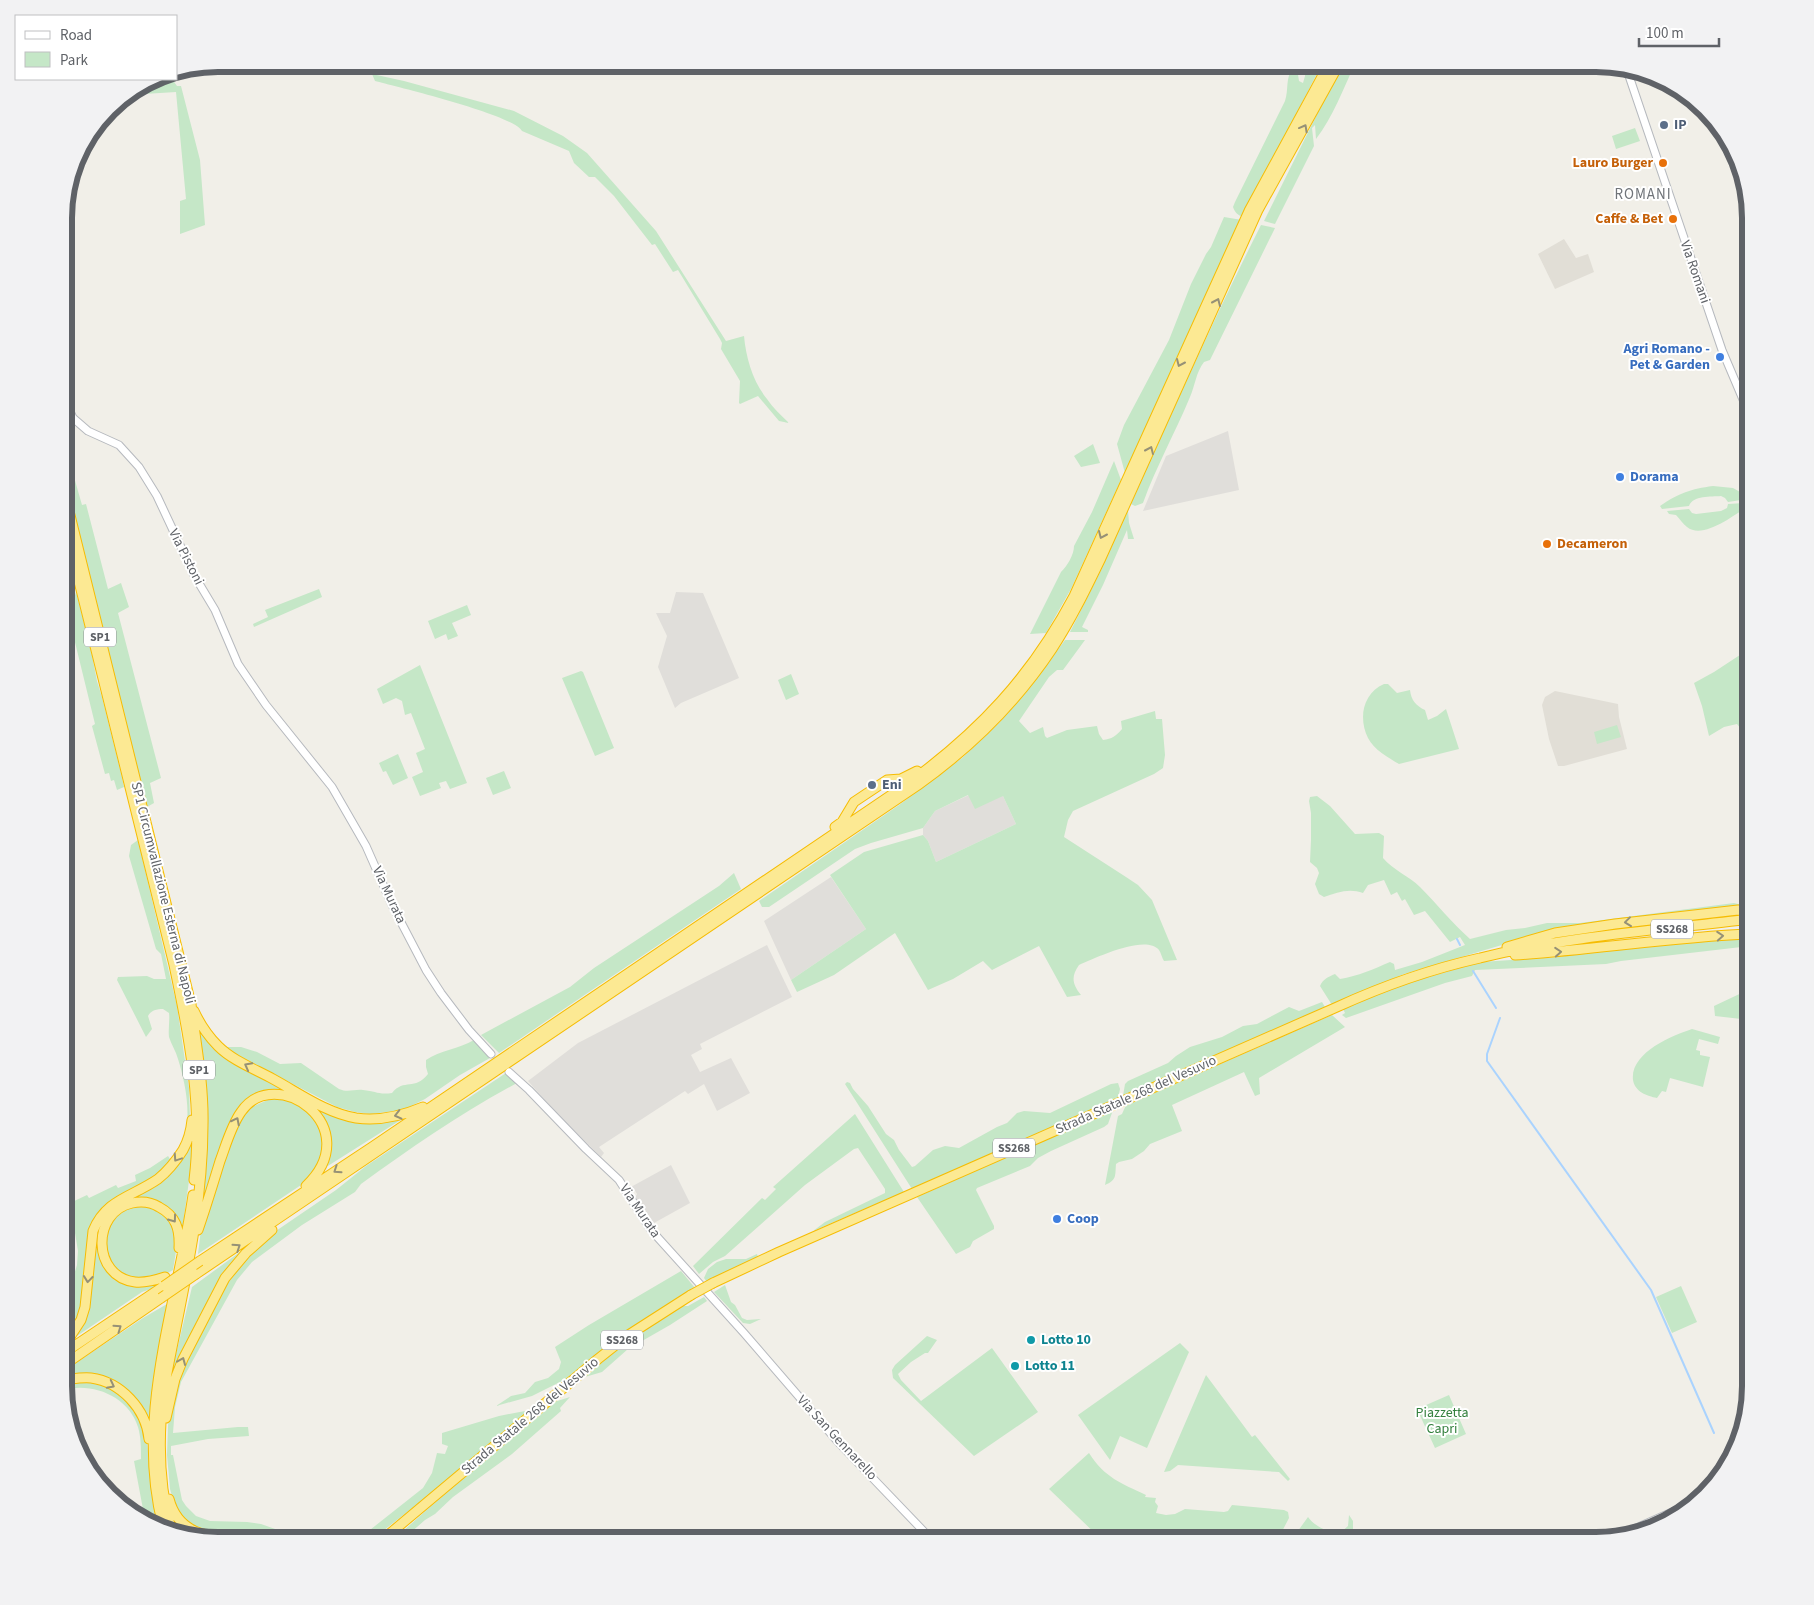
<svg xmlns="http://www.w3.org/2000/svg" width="1814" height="1605" viewBox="0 0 1814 1605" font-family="'Source Sans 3',sans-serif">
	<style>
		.industrial { fill: #e0deda }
		.education { fill: #e1ded6 }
		.green { fill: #c5e7c7 }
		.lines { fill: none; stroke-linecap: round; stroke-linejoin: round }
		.stream { stroke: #aad3fe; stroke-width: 2 }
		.secondary-casing { stroke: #b6b9be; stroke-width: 9 }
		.highway-casing { stroke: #f6bc02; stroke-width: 11 }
		.secondary { stroke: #fff; stroke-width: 7 }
		.highway { stroke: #fce993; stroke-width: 9 }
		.highway-bridge-casing { stroke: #f6bc02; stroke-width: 11; stroke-linecap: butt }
		.highway-bridge { stroke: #fce993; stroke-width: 9 }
		.oneway { stroke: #969176 }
		.service-dot { fill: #5c6f8a; stroke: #fff; stroke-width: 2 }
		.food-dot { fill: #e8710a; stroke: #fff; stroke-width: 2 }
		.shop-dot { fill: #3f7fe0; stroke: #fff; stroke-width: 2 }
		.culture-dot { fill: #0f9aa8; stroke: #fff; stroke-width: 2 }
		.labels { text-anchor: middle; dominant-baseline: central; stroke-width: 4; stroke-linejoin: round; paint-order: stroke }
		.shield { fill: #fff; stroke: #8f9195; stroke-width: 1 }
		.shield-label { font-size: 12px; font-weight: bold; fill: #5f6267 }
		.service-label { font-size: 14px; font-weight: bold; fill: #4e5e75; stroke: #fff; text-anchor: start }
		.food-label { font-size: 14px; font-weight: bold; fill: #c56008; stroke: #fff; text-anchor: end }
		.street-label { font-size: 14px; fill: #5f6267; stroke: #fff }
		.shop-label { font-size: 14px; font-weight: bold; fill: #366cbe; stroke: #fff; text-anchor: start }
		.culture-label { font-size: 14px; font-weight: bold; fill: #0d838f; stroke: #fff; text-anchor: start }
		.park-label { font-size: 14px; fill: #34813e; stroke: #fff }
		.neighbourhood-label { font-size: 15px; letter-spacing: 1px; fill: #707479; stroke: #fff }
		.rim { fill: none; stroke: #5f6267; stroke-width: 6 }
	</style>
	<rect width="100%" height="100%" fill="#f1efe8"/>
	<path class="industrial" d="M1228,431l11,59 -96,21 23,-55z
		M676,592l27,1 36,85 -58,25 -6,5 -17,-41 9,-31 -11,-23h14z
		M969,795l34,1 13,28 -80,38 -8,-21 -5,-6v-7l12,-17z
		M831,877l35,52 -75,51 -27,-59z
		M767,945l25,52 -92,47 2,5 -11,6 9,17 31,-14 19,35 -33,18 -13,-27 -16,10 -3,-3 -86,56 5,6 -3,4 -43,-42 -30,-34 50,-38z
		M671,1165l19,38 -36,20 -19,-25 2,-4 -3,-5 -5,-1z"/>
	<path class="education" d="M1564,239l12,19 12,-4 6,18 -39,17 -17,-35z
		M1555,691l63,13 1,13 8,32 -63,17h-6l-9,-27 -7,-34 3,-8z"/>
	<path class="green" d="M1305,64h17l-79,153c-5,-2 -8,-4 -10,-10l2,-5 50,-101c4,-12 0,-23 8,-33h4l2,13 4,2 2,-7z
		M1342,64h13c-12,25 -22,53 -39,75l-1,-14 -3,3 2,18 -39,78 -11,-3z
		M372,74l32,7 110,30 49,25 24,17 69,78 70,110 18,-5c2,22 9,46 23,63 6,9 14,16 22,24l-10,-2 -21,-25 -18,8 -1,-1 1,-22 -19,-32 1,-6 -2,-4 -42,-69 -5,2 -18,-28 -3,1 -38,-49 -19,-19h-6l-15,-14 -5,-12 -47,-20c-8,-16 -124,-44 -147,-50z
		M154,79h18l5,7h4l19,74 5,65 -25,9v-33l6,-2 -10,-107 -48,3z
		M1635,128l5,13 -24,8 -4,-13z
		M1224,217l18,3 -117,253 -8,-29 7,-19 45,-85 22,-56 15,-30 5,-7z
		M1261,225l14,3 -65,132 -6,2c-8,10 -9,24 -14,35 -15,36 -34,70 -47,106l-8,3 -4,-2c42,-94 84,-188 130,-279z
		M64,442l18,63 4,-1 22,85 13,-6 8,24 -11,6 43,165 -11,5 4,20 -7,4 -83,-334z
		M1093,444l7,19 -19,4 -7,-11z
		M1114,461l7,19 -50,109 -25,44 -16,1 31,-62c6,-6 13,-17 13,-26l18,-34z
		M1713,486l20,2 7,4 1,8 -13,2 -3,-4 -4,-2c-10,1 -28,-1 -32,10l-27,3 -2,-3c19,-13 31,-17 53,-20z
		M1744,503l3,4c-13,8 -44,33 -60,20 -4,-3 -7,-8 -11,-12l-7,-1 -2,-3 22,-2 3,4 4,1 25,-3 6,-3 1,-4z
		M1128,510l1,13 5,16h-6l-1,-9 -24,55 -21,42 6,3v2h-18l33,-66z
		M64,537l11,46 -11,4z
		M319,589l3,8 -68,30 -1,-3 15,-7 -3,-7z
		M76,592l14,53 7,36 5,16 20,80 2,10 -7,3 -3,-10 -3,1 -2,-8 -4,1 -13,-48 3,-2 -23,-94 1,-19 -2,-2z
		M467,605l4,10 -19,8 6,13 -10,4 -2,-6 -11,5 -7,-18z
		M1065,640h20l-22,30h-6l-8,7 -30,44 11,12 13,-6 2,9 2,2 20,-8 30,-4 2,8 4,6c9,-1 13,-4 19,-11l-1,-8 34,-10 1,8h6l3,36 -2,13 -9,6 -81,37 -5,9 -4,17 62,40 12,8 14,15 25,60 -13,1c-2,-3 -3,-8 -5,-11 -14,-16 -63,8 -80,15 -8,11 -7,19 2,30l-14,2 -28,-51 -47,24 -9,-9 -30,18 -25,11 -33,-57 -61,42 -37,17 -6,-12 75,-51 -36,-54 34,-23 59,-17 5,6 8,21 80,-38 -13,-28 -28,13 -7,-14 -33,16 -12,17 -52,15 -16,6 -86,58h-7l-3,-6 140,-96 63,-47 37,-35 30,-34z
		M1746,651l4,5v88l-5,2 -4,-17 -4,-5 -13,3 -15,9 -7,-30 -8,-23 20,-11z
		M420,665l47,118 -17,6 -4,-8 -7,2 2,5 -21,8 -8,-19 11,-5 -7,-19 9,-4 -14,-36 -6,2 -3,-14 -6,-3 -13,6 -6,-15z
		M581,671l2,1 31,76 -19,8 -33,-78z
		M791,674l8,20 -13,6 -8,-20z
		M1384,684h4l9,9 13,-3c1,10 6,16 15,20l3,10 9,-4 9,-7 13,40 -60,15c-10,-6 -25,-14 -31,-26 -10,-20 -5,-45 16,-54z
		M1617,725l4,12 -24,7 -3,-12z
		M398,754l10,24 -15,7 -7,-14 -3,1 -4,-9z
		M504,771l7,17 -18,7 -7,-17z
		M1317,796l13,10 25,28 24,-1 5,3 -1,22c10,12 26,18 37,29 17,17 32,36 50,52l36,-9 19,-2 22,-5h33l154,-20 8,2 -230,37 -108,32 -72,31 -12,-19c3,-7 8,-9 15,-12l5,5c18,-3 34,-10 50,-17l4,2 1,6 27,-8 43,-17 -5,-8 -10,5 -25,-31 -11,4 -9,-16 -3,2 -5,-9 -6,3 -7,-15 -16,5 -5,8c-13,-5 -26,-1 -39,4l-5,-3 -4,-10 4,-11 -2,-5 -7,-6 1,-22v-27l-2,-12 1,-4z
		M138,840l39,166 12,82 1,33 -3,12 -9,21 -19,20 -60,41 -19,99 -16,28v-35l13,-42 1,-14 -8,-48 17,-8 2,3 27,-13 2,3 18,-7 -1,-6 15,-7 18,-12 2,3c27,-22 17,-71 8,-100 -2,-8 -7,-15 -9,-22 -1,-8 1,-16 0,-24l-6,-4c-6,0 -12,1 -15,7l4,13 -6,8 -29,-57 1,-3 29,-1 7,3h12l-5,-25 -5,-5 -27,-93 2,-11z
		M734,873l7,16 -242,164 -18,-18 89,-48 24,-19 125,-82z
		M1750,936v10l-129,15 -15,3 -131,6 -3,6 -27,7 -99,35 -4,-3 3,-2 -2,-4 61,-25 77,-22 77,-5 103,-14z
		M1750,989v31l-35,-4 -1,-10z
		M1322,1002l3,5 -202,89 2,-12 3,-3 40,-18 8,-7 14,-9 32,-10 21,-11 14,-2 32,-17 10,4z
		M1332,1015l13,12 -86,51 1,16 -5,2 -11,-24 -72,33 10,26 -32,13 -6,7 -12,8 -13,3 -3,2c-1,12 1,16 -11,21l13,-69 4,-2 4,-9z
		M197,1022l26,29 119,64 65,1 -84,53c11,-20 10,-50 -11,-64 -8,-6 -20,-9 -30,-12l-41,15 -40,103c3,-27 6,-54 7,-81 0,-37 -5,-73 -11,-108z
		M1692,1029l28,8 -2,7 -19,-5 -3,11 4,1v4l10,2 -7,30 -33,-9 -4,14 -4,-1 -5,7c-10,-2 -22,-6 -24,-18 -3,-27 38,-44 59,-51z
		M474,1040l16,18 -30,17 -35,24 -22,11 -32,4 -16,-2 -18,-5 -98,-51 -12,-9h14l16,5 23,12 21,-1 38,26c9,4 15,0 24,1 13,1 15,5 29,3 12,-15 23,-2 36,-19l-2,-7v-7c14,-10 33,-11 48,-20z
		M506,1073l11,10c-56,30 -105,64 -156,101l-6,8 -53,33 -50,37 -15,18 -56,102 -6,25 -2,26 65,-6h10l1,9 -41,3 -37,7v9h2l9,45 4,6 10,10 14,5 37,1 14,2 48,17h-33l-17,-5 -50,-3 -20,-9 -8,-9 -7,-12 -4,-14 -3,-34 1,-30 3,-23 11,-34 47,-90 11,-15 30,-28 66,-45 30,-24z
		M847,1082l3,1 3,6 15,17 18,28 8,6 5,10 13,17 3,-1 18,-16 12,-4 14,2 38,-21 10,-4 10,-10 7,-2 26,2 61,-29 7,-1 2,6 -2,9 -206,91 -67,-105z
		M270,1099h12l18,5 21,23 3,25 -14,27 -112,75 3,-25 38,-109 13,-13z
		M1113,1110l-5,14 -4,3 -53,24 -13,7 -8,8 -53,22 -1,2 18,36v3l-21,12 -3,6 -14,7 -39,-57z
		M855,1114l49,78 -91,39 12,-9 60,-29v-4l-27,-41 -4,1 -49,36 -80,71 -12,6 -14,12 -6,-8 69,-68 3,2 11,-11 -3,-2z
		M192,1139l-1,27 -9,66 -12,-20 -44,-9 -27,33 17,40 46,6 -11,7 -9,3 -68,46 28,-118 3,-5 53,-33z
		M136,1205l21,3 17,17 3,20 -4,25c-18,11 -48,15 -62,-5 -4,-7 -5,-20 -7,-27l12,-24z
		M244,1249l-71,126h-2l21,-88z
		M757,1254l1,3 -51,25 -3,-4 4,-9 9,-7 9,-3h20z
		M681,1271l14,17 -125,89 -38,19 -36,10 15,-10 14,-3 10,-11 13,-4 11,-9 2,-7 -6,-15 34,-22z
		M725,1285l6,17 4,3 7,13 5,2 14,-1 -11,5 -7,-1 -29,-31z
		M1681,1286l16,36 -25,11 -16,-36z
		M704,1297l3,4 -37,24 -42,24 -26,23 -17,5c29,-27 63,-49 97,-71h6z
		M167,1304l-12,68 -5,53c-11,-38 -47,-59 -86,-50v-4l79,-53z
		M927,1336l10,4 -9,13h-3l-14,9 -13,12 3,6 20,21 71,-53 46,64 -64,44 -81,-78 -1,-8 3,-5z
		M1180,1343l9,9 -42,96 -27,-12 -10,24 -32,-45z
		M1206,1375l46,62 3,-2 35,44 -2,2 -9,-9 -101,-7 -8,6 -6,1z
		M70,1380l37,4 28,22 12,33 5,58 6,32 -13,-9 -11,-59 7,-2c0,-11 0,-22 -3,-32 -9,-30 -45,-45 -74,-37v-9z
		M1449,1395l17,39 -31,14 -18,-39z
		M570,1397l-10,11 1,3 -49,43 -59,43 -18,17 -10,6 -24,21h-9l38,-34 124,-105z
		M530,1410l-106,89 -54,42h-14l67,-53 9,-15 5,-20 8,1 3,-8 -6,-2v-11l57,-17z
		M1089,1453c16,25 32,30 57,42l-1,2 11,1 -1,4 3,4 -2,7 10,2 9,-1 10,-5 39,3 4,-1 4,-6 52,5 4,2 1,6 -12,23h-147l-5,-5 -5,5h-17l-54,-52z
		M1349,1515l4,6v20h-33l-10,-10 -10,8 -5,-4 13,-18c5,8 21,16 31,17l9,-8z"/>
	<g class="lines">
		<path class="stream" d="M1457,939l3,6
			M1473,971l23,37
			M1500,1018l-13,36v7l164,229 63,143"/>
		<g class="secondary-casing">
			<path id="secondary" d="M1627,70l95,280 28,66
				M64,399l9,19 15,13 31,14 20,22 18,29 37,79 21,35 23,54 28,41 66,82 34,59 26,59 34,65 15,23 28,37 22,24
				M509,1072l20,18 57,59 33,31 32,50 93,103 95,110 94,98
				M1616,1537l83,-37"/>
		</g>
		<g class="highway-casing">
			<path id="highway" d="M64,491l127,513c5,40 13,81 12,121 0,89 -23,177 -39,264 -6,48 -6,96 8,143
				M64,521l110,444c15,70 29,143 20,215
				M835,827l7,-5 12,-20 33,-22 14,-1 16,-8
				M1507,947l48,-14 60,-9 123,-14 6,1 6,7
				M1515,955c78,-5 156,-18 235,-21
				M194,1011c6,13 14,25 24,35 15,15 37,23 55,33 26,14 53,34 83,39 23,3 46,-2 67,-11
				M198,1230c8,-23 15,-46 22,-69 6,-16 11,-35 21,-49 34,-50 127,15 65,74
				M200,1261l172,-114 534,-362c73,-53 125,-108 168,-189l175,-385 80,-147
				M196,1274l722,-489c52,-37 98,-82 134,-136 19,-29 34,-60 49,-91l157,-348 81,-146
				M165,1277c-9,3 -20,6 -30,5 -43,-5 -44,-70 -3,-79 9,-2 19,-1 27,4 17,9 21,22 20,41
				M713,1283l66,-31 558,-245c46,-21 94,-38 143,-49 88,-22 180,-28 270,-39
				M64,1346l17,-26 4,-13 8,-76c13,-32 39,-34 65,-52 10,-8 18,-18 25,-29 5,-9 8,-20 9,-30
				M64,1353l100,-67
				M64,1365l97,-67
				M64,1380c9,-1 18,-3 27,-2 30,4 55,31 58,61
				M166,1418l9,-39 8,-20 42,-81 21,-25 26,-23
				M169,1499c12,45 55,36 91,42
				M164,1530c-31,-111 13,-225 29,-335
				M381,1541l217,-182 29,-23 64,-41"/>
		</g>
		<use href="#secondary" class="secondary"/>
		<use href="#highway" class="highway"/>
		<g class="highway-bridge-casing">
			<path id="highway-bridge" d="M164,1286l36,-25
				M691,1295l22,-12
				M161,1298l35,-24"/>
		</g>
		<use href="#highway-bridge" class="highway-bridge"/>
	</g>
	<defs><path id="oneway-chevron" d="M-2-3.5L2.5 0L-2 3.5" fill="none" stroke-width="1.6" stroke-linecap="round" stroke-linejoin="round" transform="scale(1.25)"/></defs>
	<g class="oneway">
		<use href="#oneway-chevron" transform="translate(1304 128) rotate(-61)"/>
		<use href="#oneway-chevron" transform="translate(1217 302) rotate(-66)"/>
		<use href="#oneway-chevron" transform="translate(1180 363) rotate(114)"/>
		<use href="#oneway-chevron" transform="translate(1150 450) rotate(-66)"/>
		<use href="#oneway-chevron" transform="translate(1102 535) rotate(114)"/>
		<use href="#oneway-chevron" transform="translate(1628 922) rotate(173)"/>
		<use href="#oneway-chevron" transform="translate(1720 936) rotate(-4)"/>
		<use href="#oneway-chevron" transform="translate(1558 952) rotate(-4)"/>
		<use href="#oneway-chevron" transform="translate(248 1066) rotate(-152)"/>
		<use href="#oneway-chevron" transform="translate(398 1115) rotate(166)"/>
		<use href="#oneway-chevron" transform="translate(236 1121) rotate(-63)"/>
		<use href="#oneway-chevron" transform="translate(177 1158) rotate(124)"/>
		<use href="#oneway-chevron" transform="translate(337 1170) rotate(146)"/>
		<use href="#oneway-chevron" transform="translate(173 1219) rotate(54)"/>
		<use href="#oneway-chevron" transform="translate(237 1247) rotate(-34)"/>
		<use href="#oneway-chevron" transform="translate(88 1279) rotate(96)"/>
		<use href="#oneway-chevron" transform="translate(118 1328) rotate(-35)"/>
		<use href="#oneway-chevron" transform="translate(182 1361) rotate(-67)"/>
		<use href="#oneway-chevron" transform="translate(111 1385) rotate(27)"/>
	</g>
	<g class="service-dot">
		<circle cx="1664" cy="125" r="5"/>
		<circle cx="872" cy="785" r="5"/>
	</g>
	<g class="food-dot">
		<circle cx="1663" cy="163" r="5"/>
		<circle cx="1673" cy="219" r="5"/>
		<circle cx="1547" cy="544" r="5"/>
	</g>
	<g class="shop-dot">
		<circle cx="1720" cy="357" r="5"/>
		<circle cx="1620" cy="477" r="5"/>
		<circle cx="1057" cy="1219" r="5"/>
	</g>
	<g class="culture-dot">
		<circle cx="1031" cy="1340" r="5"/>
		<circle cx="1015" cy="1366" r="5"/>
	</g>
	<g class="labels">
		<g class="shield">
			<rect x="84" y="627.5" width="32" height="19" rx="4"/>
			<rect x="1651" y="919.5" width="42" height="19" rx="4"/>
			<rect x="183" y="1060.5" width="32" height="19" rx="4"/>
			<rect x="993" y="1138.5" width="42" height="19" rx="4"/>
			<rect x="601" y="1330.5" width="42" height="19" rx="4"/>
		</g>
		<g class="shield-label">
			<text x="100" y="637">SP1</text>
			<text x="1672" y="929">SS268</text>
			<text x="199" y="1070">SP1</text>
			<text x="1014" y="1148">SS268</text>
			<text x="622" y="1340">SS268</text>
		</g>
		<g class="service-label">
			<text x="1674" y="125">IP</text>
			<text x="882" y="785">Eni</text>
		</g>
		<g class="food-label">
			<text x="1653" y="163">Lauro Burger</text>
			<text x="1663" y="219">Caffe &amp; Bet</text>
			<text x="1557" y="544" text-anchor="start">Decameron</text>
		</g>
		<g class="street-label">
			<text transform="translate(1695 272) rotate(71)">Via Romani</text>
			<text transform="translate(186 557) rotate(63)">Via Pistoni</text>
			<text transform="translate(163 893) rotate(76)">SP1 Circumvallazione Esterna di Napoli</text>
			<text transform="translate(389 895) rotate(65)">Via Murata</text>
			<text transform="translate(1136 1095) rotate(-24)">Strada Statale 268 del Vesuvio</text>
			<text transform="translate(640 1211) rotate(56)">Via Murata</text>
			<text transform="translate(530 1416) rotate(-40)">Strada Statale 268 del Vesuvio</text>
			<text transform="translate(837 1438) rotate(47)">Via San Gennarello</text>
		</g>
		<g class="shop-label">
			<text x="1710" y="349" text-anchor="end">Agri Romano -<tspan x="1710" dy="16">Pet &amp; Garden</tspan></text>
			<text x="1630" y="477">Dorama</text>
			<text x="1067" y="1219">Coop</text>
		</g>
		<g class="culture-label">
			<text x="1041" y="1340">Lotto 10</text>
			<text x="1025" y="1366">Lotto 11</text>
		</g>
		<g class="park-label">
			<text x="1442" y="1413">Piazzetta<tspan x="1442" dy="16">Capri</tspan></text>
		</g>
		<g class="neighbourhood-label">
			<text x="1643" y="194">ROMANI</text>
		</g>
	</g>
	<path d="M0 0H1814V1605H0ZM218 72H1596A146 146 0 0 1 1742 218V1386A146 146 0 0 1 1596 1532H218A146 146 0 0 1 72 1386V218A146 146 0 0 1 218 72Z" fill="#f2f2f3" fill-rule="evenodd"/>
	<path class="rim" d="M218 72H1596A146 146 0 0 1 1742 218V1386A146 146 0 0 1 1596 1532H218A146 146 0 0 1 72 1386V218A146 146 0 0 1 218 72Z"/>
	<rect x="15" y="15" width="162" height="65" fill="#ffffff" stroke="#bfc0c2"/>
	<rect x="25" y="31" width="25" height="8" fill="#ffffff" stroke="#bfc0c2"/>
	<text x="60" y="40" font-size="15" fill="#5f6267">Road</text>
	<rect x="25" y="52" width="25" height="15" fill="#c5e7c7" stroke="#bfc0c2"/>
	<text x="60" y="65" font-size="15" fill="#5f6267">Park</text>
	<path d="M1639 38v8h80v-8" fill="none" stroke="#5f6267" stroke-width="2.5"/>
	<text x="1646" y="38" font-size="15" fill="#5f6267" stroke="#ffffff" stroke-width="4" paint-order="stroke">100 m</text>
</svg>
